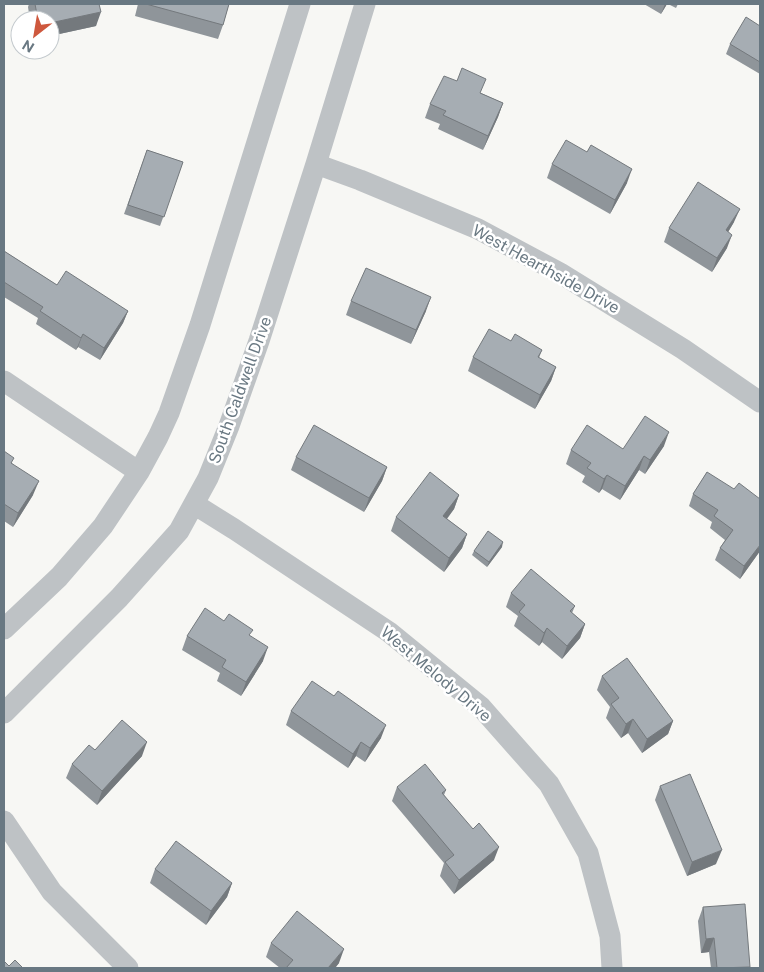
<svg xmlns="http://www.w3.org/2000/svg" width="764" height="972" viewBox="0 0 764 972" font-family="'Public Sans',sans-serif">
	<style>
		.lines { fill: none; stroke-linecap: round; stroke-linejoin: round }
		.street { stroke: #bec2c5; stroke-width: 21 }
		.wall { fill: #8f959a }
		.shaded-wall { fill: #74797d }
		.building { fill: #a6adb3; stroke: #74797d }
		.labels { text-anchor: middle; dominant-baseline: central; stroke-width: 5; stroke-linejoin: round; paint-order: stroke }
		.street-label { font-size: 16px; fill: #697882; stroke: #fff }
	</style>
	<rect width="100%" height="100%" fill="#f7f7f4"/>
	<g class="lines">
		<path class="street" d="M316,164l44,16 118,49 82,44 123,76 77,53
			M4,381l135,91
			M194,504l40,25 155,103 92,75 68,77 39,69 22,83 2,32
			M4,629l55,-52 44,-51 36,-54 19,-35 11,-24 31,-88 100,-321
			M4,713l115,-115 60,-67 29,-53 21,-52 30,-85 57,-177 49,-160
			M4,821l48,71 76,76"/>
	</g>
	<path class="wall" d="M29,4h70l-3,22 -46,10v-16h-20l-2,-13z
		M138,4h91l-6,21 -5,14 -83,-23z
		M644,4h23l-6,10z
		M668,4h10l-2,4z
		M760,26v48l-34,-20 4,-10z
		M481,93l22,10 -5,14 -15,33 -45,-21 2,-5 -15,-6 5,-14z
		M147,150l36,12 -23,64 -36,-12z
		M552,164l75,19 -17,31 -63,-36z
		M734,222l-6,10 -1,16 -15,24 -48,-30 5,-14z
		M4,251l53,34 71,26 -5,12 -23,37 -22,-13 -2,3 -40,-26 2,-6 -34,-21z
		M351,301l75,10 -15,33 -65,-29z
		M511,341l31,9 -3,8 17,9 -5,14 -16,28 -67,-38 5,-14z
		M664,446l-19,28 -6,-4 -19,30 -18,-11 -3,4 -17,-11 3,-6 -19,-12 5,-14 52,-1z
		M4,451l29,44 -20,32 -9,-6z
		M296,457l91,10 -5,14 -18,31 -73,-42z
		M707,472l53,79 -20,28 -25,-19 5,-12 5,-8 -15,-12 2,-6 -23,-16 4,-12z
		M459,495l-5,14 -7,10 20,15 -5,14 -18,24 -53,-41 5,-14z
		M502,547l-15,20 -15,-12 2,-4z
		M511,593l64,13 -3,7 13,11 -5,14 -18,21 -20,-17 -3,4 -25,-20 4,-10 -12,-9z
		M187,636h64l12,25 -22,35 -24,-15 3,-8 -38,-23z
		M602,676l71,45 -5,13 -26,19 -14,-20 -7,5 -15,-20 4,-11 -13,-17z
		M291,711l90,27 -16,24 -9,-6 -8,12 -62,-43z
		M95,750l47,6 -45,49 -31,-27 6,-14z
		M660,786l56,78 -29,12 -32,-76z
		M397,787l49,3 -2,5 50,65 -40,34 -14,-18 4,-13 -52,-62z
		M155,869l77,14 -5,14 -21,28 -56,-42z
		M703,907l46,61h-38l-2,-16 -8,1 -3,-32z
		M271,943l68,20 -4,5h-55l-14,-11z"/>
	<path class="shaded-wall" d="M665,4h2l-6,10z
		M101,12l-5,14 -46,10v-13z
		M503,103l-5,14 -15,33 5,-14z
		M632,169l-5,14 -17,31 5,-14z
		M740,209l-6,13 -13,22 5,-14z
		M732,235l-5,13 -15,24 5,-14z
		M431,297l-5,14 -15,33 5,-14z
		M128,311l-5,12 -23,37 4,-12z
		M83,334l-5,13 -2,3 5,-12z
		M556,367l-5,14 -16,28 5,-14z
		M669,432l-5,14 -19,28 5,-14z
		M644,456l-5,14 -19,30 5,-14z
		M387,467l-5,14 -18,31 5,-14z
		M607,475l-5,14 -3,4 5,-14z
		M39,481l-6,14 -20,32 5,-14z
		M459,495l-5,14 -16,21 5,-14z
		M467,534l-5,14 -18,24 5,-14z
		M503,542l-1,5 -15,20 2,-5z
		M760,545v6l-20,28 4,-13z
		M585,624l-5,14 -18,21 5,-13z
		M547,628l-5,14 -3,4 5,-13z
		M268,647l-5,14 -22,35 5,-14z
		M633,719l-5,14 -7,5 5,-14z
		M673,721l-5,13 -26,19 5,-14z
		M386,725l-5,13 -16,24 5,-14z
		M147,742l-5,14 -45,49 5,-14z
		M361,742l-5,14 -8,12 5,-14z
		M499,847l-5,13 -40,34 5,-14z
		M722,850l-6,14 -29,12 5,-14z
		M232,883l-5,14 -21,28 5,-14z
		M714,938l-5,14 -8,1 5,-14z
		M344,949l-5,14 -4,5h-7z"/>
	<path class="building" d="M35,4h64l2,8 -51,11v-3h-12z
		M146,4h83l-6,21z
		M746,17l14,9v36l-30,-18z
		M462,68l24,11 -6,14 23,10 -15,33 -45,-21 3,-4 -16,-7 14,-28 13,5z
		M566,140l21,12 4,-7 41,24 -17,31 -63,-36z
		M147,150l36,12 -19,55 -36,-12z
		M698,182l42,27 -14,21 6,5 -15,23 -48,-30z
		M4,251l53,34 9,-14 62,40 -24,37 -21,-14 -2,4 -41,-27 3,-4 -39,-25z
		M366,268l65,29 -15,33 -65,-29z
		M489,329l22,12 4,-7 27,16 -4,7 18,10 -16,28 -67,-38z
		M645,416l24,16 -19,28 -6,-4 -19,30 -18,-11 -3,4 -17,-11 4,-5 -20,-13 16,-25 36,24z
		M314,425l73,42 -18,31 -73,-41z
		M4,451l10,7 -3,5 28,18 -21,32 -14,-9z
		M430,472l29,23 -16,21 24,18 -18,24 -53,-41z
		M707,472l27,17 5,-6 21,16v46l-16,21 -24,-18 13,-18 -19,-14 4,-6 -25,-16z
		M488,531l15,11 -14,20 -15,-11z
		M531,569l44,37 -5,5 15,13 -18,22 -20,-18 -3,5 -25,-21 6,-7 -14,-12z
		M205,608l19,13 5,-7 24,16 -4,5 19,12 -22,35 -24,-15 4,-7 -39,-24z
		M627,658l46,63 -26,18 -14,-20 -7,5 -15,-20 8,-6 -17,-22z
		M312,681l22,15 4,-5 48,34 -16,23 -9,-6 -8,12 -62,-43z
		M122,720l25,22 -45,49 -30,-27 17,-19 6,5z
		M425,764l21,26 -4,3 31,36 6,-6 20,24 -40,33 -14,-18 9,-7 -57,-68z
		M690,774l32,76 -30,12 -32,-76z
		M176,841l56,42 -21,28 -56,-42z
		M745,904l5,63 -33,1 -3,-30 -8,1 -3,-32z
		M297,911l47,38 -16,19h-42l7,-8 -22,-17z
		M15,960l8,8h-19v-7l5,5z"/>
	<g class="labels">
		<g class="street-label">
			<text transform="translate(546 269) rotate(29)">West Hearthside Drive</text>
			<text transform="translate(240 390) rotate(-70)">South Caldwell Drive</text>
			<text transform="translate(436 674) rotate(40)">West Melody Drive</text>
		</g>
	</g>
	<rect width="764" height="972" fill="none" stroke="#697882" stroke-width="10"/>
	<g transform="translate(35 35) rotate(211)"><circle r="24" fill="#ffffff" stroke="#c3c9cd"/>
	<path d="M0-4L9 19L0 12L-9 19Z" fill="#ce583d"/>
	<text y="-8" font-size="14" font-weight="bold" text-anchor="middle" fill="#697882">N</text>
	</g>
</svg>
